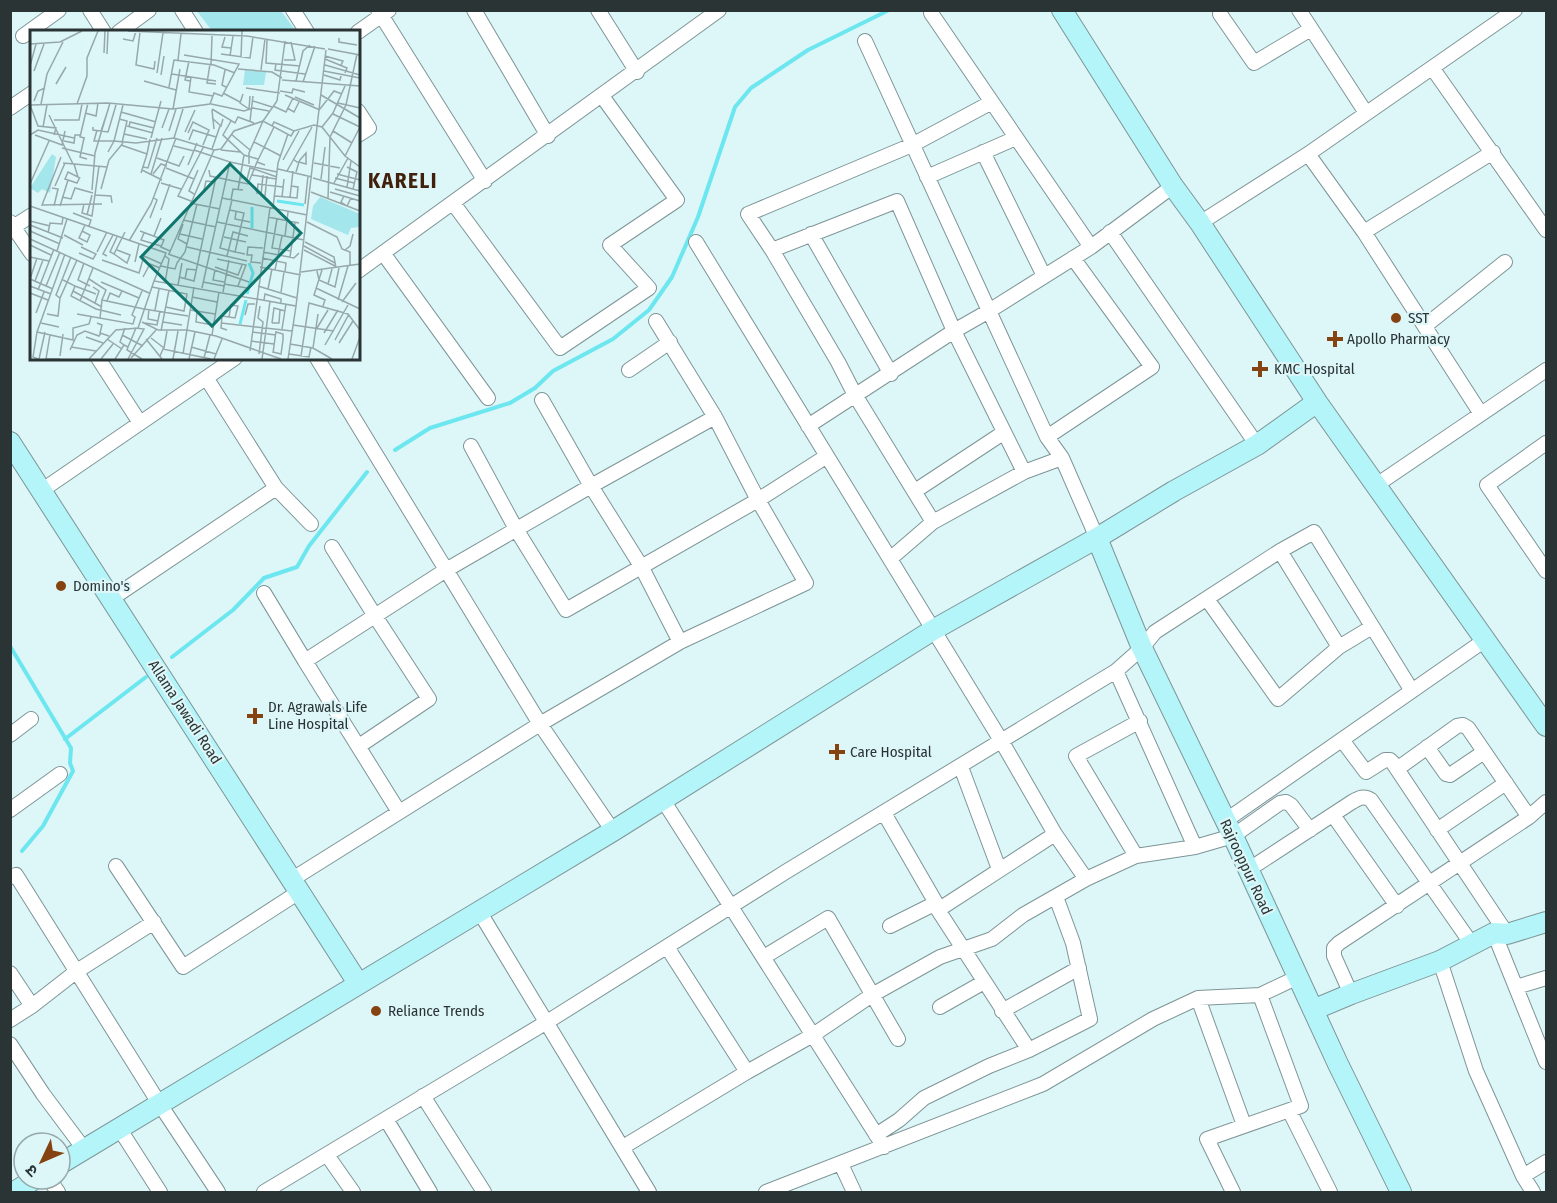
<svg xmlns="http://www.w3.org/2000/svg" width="1557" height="1203" viewBox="0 0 1557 1203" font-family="'Fira Sans Condensed','Noto Sans Devanagari',sans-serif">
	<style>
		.green { fill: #a3e6eb }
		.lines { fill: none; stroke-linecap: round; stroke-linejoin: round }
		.stream { stroke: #6ce6ef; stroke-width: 4 }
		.street-casing { stroke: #7e9597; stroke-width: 16 }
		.secondary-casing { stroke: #7e9597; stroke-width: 22 }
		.street { stroke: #fff; stroke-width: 14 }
		.secondary { stroke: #b3f5f9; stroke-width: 20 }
		.poi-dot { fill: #854311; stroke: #ddf6f8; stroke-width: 2 }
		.labels { text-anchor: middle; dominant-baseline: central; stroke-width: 4.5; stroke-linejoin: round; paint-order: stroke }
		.poi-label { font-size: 15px; fill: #2b3435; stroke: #ddf6f8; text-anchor: start }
		.street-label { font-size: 15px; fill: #2b3435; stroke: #ddf6f8 }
		.district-label { font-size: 21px; font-weight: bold; letter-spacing: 1.5px; fill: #41210b; stroke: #ddf6f8 }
		.inset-river { fill: none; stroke: #6ce6ef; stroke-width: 3 }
		.inset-road { fill: none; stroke: #96a8aa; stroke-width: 1.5 }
		.view { fill: #0f766e; fill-opacity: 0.15; stroke: #0f766e; stroke-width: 3 }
		.inset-edge { fill: none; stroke: #2b3435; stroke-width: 3 }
	</style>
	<rect width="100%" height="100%" fill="#ddf6f8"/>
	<path class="green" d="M197,11h84l15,20h-84z"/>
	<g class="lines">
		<path class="stream" d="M395,450l35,-22 80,-25 25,-15 18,-17 60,-32 36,-29 23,-33 26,-60 37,-110 16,-19 57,-38 81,-40
			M10,646l61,102 -1,15 3,8 -30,55 -21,25
			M172,657l61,-47 31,-32 33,-11 12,-21 58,-74
			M65,739l81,-62"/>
		<g class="street-casing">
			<path id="street" d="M90,10l14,22
				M182,10l14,22
				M293,10l14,22
				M378,10l107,171
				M474,10l74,126
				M598,10l39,62
				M1299,10l67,103
				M931,13l160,234
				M1220,14l34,49 57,-34
				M119,32l30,-22
				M358,32l31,-22
				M23,36l36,-26
				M865,41l182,396 15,21 35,80
				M1433,69l113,161
				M10,108l22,-15
				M358,111l11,17 -11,7
				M983,152l61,124
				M1308,154l56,78 117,182
				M927,177l89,-39
				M453,203l107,145 89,-60 -39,-43 67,-45 -75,-104
				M10,222l22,32
				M1200,223l108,-69 207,-144
				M10,229l22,-14
				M1110,232l147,213
				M1364,232l129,-80
				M811,234l80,140
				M696,242l306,500 53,92 31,45
				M772,250l125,-49 57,130 70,141
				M383,253l105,145
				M358,271l361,-261
				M1425,326l80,-64
				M98,358l42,65
				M317,358l223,366 73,107
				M629,370l41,-28
				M207,379l69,109 35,36
				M542,400l49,86 50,80 39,76
				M808,426l146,-95 35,-20 102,-64 82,-61
				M1047,437l105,-70 -79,-109
				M1546,443l-59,42 59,86
				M471,446l45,83 50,81 192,-110 69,-44
				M1375,486l171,-116
				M41,491l194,-133
				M915,491l88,-58
				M933,522l-78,-127 -17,-33 -66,-112 -24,-36 164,-69 80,-43
				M332,547l43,69 54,83 -70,47
				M1280,551l59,96
				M890,559l43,-37 91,-50 38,-14
				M264,593l41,68
				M111,599l165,-111
				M1207,599l71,100 61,-52 33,-20
				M1116,671l79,176
				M10,735l21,-16
				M1342,740l24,32 19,-12h5l3,3 114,171
				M1427,747l19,27 4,1 34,-23
				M961,767l38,102
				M1397,769l60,-43 6,-1 5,3 61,89
				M663,800l221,347
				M10,810l50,-36
				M399,812l-94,-151 141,-91 145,-84 124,-69 -59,-96
				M884,813l52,90 2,7 91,140
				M1333,815l64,91
				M1225,821l260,-181
				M1437,830l69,-47
				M1136,856l-60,-100 64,-35
				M116,866l67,101 116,-75
				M1248,870l104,-68c7,-4 12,-7 19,-2l100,143
				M10,877l6,-2 143,228 59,89
				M291,880l249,-156 140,-82 126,-59 -48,-83 -43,-83
				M938,910l117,-76
				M479,911l170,281
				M890,926l46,-23
				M1494,933l52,129
				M667,947l80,125
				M764,957l64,-39 70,121
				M1440,961l36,110 47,105 23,-14
				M10,973l22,33
				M1516,987l30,-9
				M1351,994l-17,-38v-8l5,-5 190,-126 17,-15
				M1198,998l46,127
				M940,1007l44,-25
				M1002,1011l77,-43
				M10,1020l22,-14 45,-35 77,-49
				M10,1044l33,50 41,55
				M423,1096l61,96
				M1290,1112l40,80
				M386,1119l44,73
				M119,1128l41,64
				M876,1135l23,-15 25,-22 65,-32 40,-16 61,-31 -17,-76 -17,-46
				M623,1147l124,-75 66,-37 59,-40 68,-38 52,-18 31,-24 63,-36 50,-23 59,-9 38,-11 47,-33 6,-1 5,3 19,25
				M327,1155l26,37
				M841,1164l13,28
				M1523,1176l10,16
				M49,1179l9,13
				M264,1192l283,-170 240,-151 329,-200 26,-23 13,-16 125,-81 34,-19 98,159
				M766,1192l277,-108 110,-65 45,-21 62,-3 38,-18
				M1233,1192l-26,-53 94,-33 -41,-111"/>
		</g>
		<g class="secondary-casing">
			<path id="secondary" d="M1062,10l111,176 27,37 117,179 229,324
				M10,442l348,541
				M1097,538l45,110 91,188 105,228 63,128
				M1313,1010l38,-16 89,-33 54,-28 13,1 39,-12
				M60,1164l553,-333 320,-201 164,-92 77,-47 83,-46 60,-43
				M14,1192l21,-13"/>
		</g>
		<use href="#street" class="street"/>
		<use href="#secondary" class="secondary"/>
	</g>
	<g class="poi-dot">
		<circle cx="1396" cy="318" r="6"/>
		<path d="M1332 330h6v6h6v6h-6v6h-6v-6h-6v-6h6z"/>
		<path d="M1257 360h6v6h6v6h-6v6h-6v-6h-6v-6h6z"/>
		<circle cx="61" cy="586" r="6"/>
		<path d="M252 707h6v6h6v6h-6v6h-6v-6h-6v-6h6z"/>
		<path d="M834 743h6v6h6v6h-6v6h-6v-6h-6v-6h6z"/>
		<circle cx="376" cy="1011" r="6"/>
	</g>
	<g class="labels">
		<g class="poi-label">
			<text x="1408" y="318">SST</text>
			<text x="1347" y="339">Apollo Pharmacy</text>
			<text x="1274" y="369">KMC Hospital</text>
			<text x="73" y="586">Domino's</text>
			<text x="268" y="707">Dr. Agrawals Life<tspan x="268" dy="17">Line Hospital</tspan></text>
			<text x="850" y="752">Care Hospital</text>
			<text x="388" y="1011">Reliance Trends</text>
		</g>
		<g class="street-label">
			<text transform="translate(185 712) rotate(57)">Allama Jawadi Road</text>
			<text transform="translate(1246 867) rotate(65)">Rajrooppur Road</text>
		</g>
		<g class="district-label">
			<text x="403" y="181">KARELI</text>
		</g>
	</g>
	<g transform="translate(30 30)">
		<rect width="330" height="330" fill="#ddf6f8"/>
		<path d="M215,40l21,2 -2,13h-21zM22,124l4,3 -6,36 -8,-4 -4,4 -8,-5zM290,167l40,17 -1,13 -8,1 -3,7 -37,-16 2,-13z" fill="#a3e6eb"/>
		<path class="inset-river" d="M247,171l27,4M222,198v-21M217,264l6,-21 -4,-10M210,294l6,-24"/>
		<path class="inset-road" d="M98,1l119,5 78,13M110,2l-4,33 18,4 1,-8M195,7l-3,10 9,1M309,8v4l18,3M93,9l10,2 3,-10M237,10l-1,23 34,3M0,14l30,-2 22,-11M298,19l32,6M74,23l1,-22M77,24l1,-23M191,24l29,4 3,-21M200,26l3,-20M295,26l18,5 -2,4M211,27l1,-26M295,29l22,9 -2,5M148,30l3,-26M254,30h11l-4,-18M159,31l-4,19 5,1M180,34l-3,19 9,1M246,34l-1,6 30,4M181,35l1,-29M295,35l35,10M0,36l6,-22M208,39l34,3 10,6M195,40l-3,15 4,2M231,40l4,-31M4,41l10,-27M294,41l36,7M127,43l6,-40M142,44l44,7M131,45l3,-19M294,45l16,5 1,-4M161,47l-2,15 24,4M252,50l78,6M114,51l32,9M266,51l7,-30 7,-6M273,52l12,-36M26,54l10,-17M139,57l5,-27 40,5 21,8M216,58l34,5M250,61l12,2 1,-4 12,3M193,63l17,9M213,64l-3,9 9,6 1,-13M255,65l35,15M291,65l39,23M265,67l19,8M4,71l4,-10 7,-3M223,71l19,6M308,73l22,5M11,74l6,-30 16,-32M47,74l10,-28v-18l11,-27M181,74l33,7 9,-3 16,3M0,75l78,-2 65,6 37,-5 4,-11 8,3 17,-32 -55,-9M0,75l8,21 18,2 -2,7M93,75l-9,36 22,2 38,-5 40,12 -45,104M243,76l13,6 7,-14M257,78l7,4 5,-10M143,79l7,-40M182,79l23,14 3,-6 16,6M290,79l14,-18 8,3M182,80l2,19M91,82l35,10M55,83l11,3 2,-13M303,84l27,13M19,85l24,49M182,88l9,8 2,-7M89,89l8,2 -5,22M24,90h25l3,-16M201,91l-8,14 21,20 14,4M220,91l3,-25M97,96l26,7M242,96l2,-4 20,9 20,-6 8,2 23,29 15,11M13,97l4,-22M63,97v3l15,2 8,-27M99,97l1,-5 24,6M292,97l11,-14 12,-27M132,98l7,-19M67,100l-3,11h20l-6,11M71,101l7,-21M139,101l7,-22M303,101l19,12M155,102l10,-22M158,103l5,-11 16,8 -6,15M94,104l23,5M201,104l19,16M0,105l8,-5 36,8M5,105l27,10 3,-14M54,108l-4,19 7,2M55,108l-5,-1 8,-34M121,108l10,-37M144,108l9,-29M159,110l4,-10 23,7M34,111l10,2 1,-8h5M224,112l27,14M91,115l26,9 3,-15M144,116l20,5M32,118l33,8M182,119l8,-23M164,120l36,12 -28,126M184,120l7,-1 13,-18 29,-10 14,-20 8,-60M191,120l19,2M315,126l15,-29M31,127l-19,48 60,-1M127,128l22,8 5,-10M263,129l4,3h2l7,2v-11l-6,7 -1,2 -3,10M253,130l16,-29M200,132l47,10M33,133l44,4M284,133l26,5M44,134l4,13 -10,-5 -3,7 12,4 3,-6M219,134v-11l14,-32 28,15 3,-5M158,135l9,-22M235,135l-8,-3 17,-35M113,137l5,1 9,-30M317,137l10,5 -4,17M136,138l28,11M224,139l23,8M248,139l34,8M112,140l20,10M179,140l1,6 38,8 9,-22M257,141l25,-44M111,143l6,-19M121,144l11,-36M123,144l8,-10 6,2M307,144l23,6M222,145l24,4M210,147l7,2 3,-11 4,1M283,148l47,13M305,148l19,5M291,149l4,-32M131,153l20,6M304,153l14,-25M0,154l19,-43M25,156l10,-23M317,157l4,-26M22,158l6,1 -4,17M71,159l8,-29 14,-17M305,159l25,7M62,160l3,-37 15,-50M174,160l2,-9 9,1M208,160l6,-35M281,162l49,19M300,162l30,9M164,164l-5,-3 9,-21M227,164l1,-10 25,3M65,165l16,1 1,7M231,165l2,-20M235,166l2,-20M245,166l22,2 1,-11 -7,-1M314,166l-3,6 6,4 4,-8M32,167l9,2 4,-11 18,5M252,167l2,-18M260,167l3,-26M192,168l85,17M298,169l2,-62 16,-32 11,-51M201,170l2,-11 10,1M202,170l-12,48 15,4M161,171l-13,-5 26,-50M160,173l30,6M54,174l-2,9 10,3 7,-50M275,174l3,-28M0,176l136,47 -12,28 142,25 30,-256M30,176l8,-26M243,178l5,-45 10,-29M131,180l9,-26M200,180l14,3 -9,39 10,2M206,182l-1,7 15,3M43,183l18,7 -2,6M57,185l5,-20M238,187l31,6M120,188l7,-18 -3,-2M247,189l-5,29 19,3M153,190l33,7M0,191l20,5M187,192l87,18M277,192l30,15 5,12 8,3v14M153,194l-5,15 9,5M0,195l33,13M0,201l30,13M52,201l8,4 -3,7 -8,-4 6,-13M110,201l24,9 -3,7 9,4M18,203l2,-10 12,1 1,-7M114,203l-3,7 20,6M150,204l22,5M34,205l19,10M124,206l7,-18M255,206l3,-24M87,207l-7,15 4,2 11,-22M194,207l22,5M0,209l119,54M99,211l22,-37 25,-66M275,212l29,15 2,11M0,215l21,10M274,216l31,17M157,217l60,14M274,220l31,16M315,220l5,-4 3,-12M27,221l10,-32M67,222l10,-20M233,222l31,6 5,-5M49,223l14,6 3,-5 -15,-7M84,224l13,9 3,-8 -13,-5M138,224l81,28M77,226l-4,-2 10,-19M197,226l6,-24 15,4M0,227l19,4M41,227l-15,38 4,3 17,-38M260,227l5,-34M232,228l24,5 -1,9M187,229l29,6 -8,21M72,230l37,13 5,-17 18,8M105,232l4,-18M54,233l-6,17 12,6M147,233l8,-11 12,-48M231,233l-10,-1 1,-7h-5l1,-8 15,1M131,236l14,3 2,-6M185,237l23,8 4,-10M230,237l41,8M185,240l-2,10 11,2M245,240l7,-34M292,240l-8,25 11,5 -2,6M287,241l2,9 9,4 4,-15M271,242l59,-8M113,247l7,-13 10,4M149,247l15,4 22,-104M0,249l23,10M0,249l7,-21M59,249l17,11 -4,10M155,249l2,-10 10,1M33,250l12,6 -4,10 25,13 25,6M5,251l8,-21M71,252l38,16M173,252l21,4M135,253l4,-24 -4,-3M194,254l23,4M298,254l7,3 4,-19M148,255l4,-22M0,256l21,8M16,256l14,-34M45,256l21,8M228,256l39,12M63,257l6,4 -4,12M122,257l35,7 -3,17 -18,-4M286,258l44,21M238,259l4,-20M8,260l16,-41M43,261l29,16M193,262l6,-32M251,262l3,-20M0,263l18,7M162,267l25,5M234,270l1,-6 16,5v4M308,270l10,-34M50,271l13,-33M77,271l3,-8 9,4 3,-6M312,272l14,-19M114,279l44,7M119,279l-1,10 10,2M125,280l4,-21M160,280l25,4M167,281l-1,11 17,3M6,283l8,-21M17,284l11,2 2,-18M47,284l56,10 2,-7 -3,-2 10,-24M215,285l3,-11h7M70,288l2,-18 42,9M112,292l16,8h29l29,6 65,23M133,292l19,3M11,293l18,4M67,293l5,2 -2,8 9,3M115,293l12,2 3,-14M191,293l71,8M242,293l2,-15 11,3M242,293h7l1,-13M263,295l41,6M287,298l11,-18M252,299l4,-25M197,300l-6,-2 1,-12 7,1 6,1 3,-12 -7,-1 -2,12M131,301l8,-41M7,302l36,8v-12l16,-4 2,-7M222,302l24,3M294,303l14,-23M20,305l-4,24h14M92,305l21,11M182,305l7,-43M56,307l17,6M121,308l13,10 3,-17M77,309l15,10M116,309l16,20M305,310l14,-26M221,311l23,3M309,313l14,-22M260,314l23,4 19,11M94,315l4,2 8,-19 8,1 -16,30M295,315l23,-40M41,317l25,4M98,317l-1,3 15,9M161,317l25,7M283,318l5,-34M40,320l7,-15 8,-4 14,5 2,-3M220,321l20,-143M243,322l8,2 2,-14v-6l-7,-2M243,323l3,-22M153,324l11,-67M229,324l4,-32 -5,-4 2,-12M259,324l20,3 2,-10M30,326l3,-22M130,326l3,-7 48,10M271,326l8,-53 39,11 12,16M101,328l25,-28M174,328l6,-23M8,329l-5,-2 4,-25 28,-78M9,329l6,-27M59,329l27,-29 22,-2 16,-47M71,329l12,-15M85,329l9,-14 -4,-3 5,-14M143,329l5,-28M159,329l6,-27M184,329l8,-20M232,329l8,-58M258,329l8,-53M322,329l8,-22"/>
		<path class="view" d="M200,134l71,69 -89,93 -71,-69z"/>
		<rect width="330" height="330" class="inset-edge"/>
	</g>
	<rect width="1557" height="1203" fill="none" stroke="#2b3435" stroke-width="24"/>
	<g transform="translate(42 1161) rotate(226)"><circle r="28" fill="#ddf6f8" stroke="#96a8aa" stroke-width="1.5"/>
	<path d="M0-4.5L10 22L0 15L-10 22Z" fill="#854311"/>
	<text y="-9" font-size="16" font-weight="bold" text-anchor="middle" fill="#2b3435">उ</text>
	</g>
</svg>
